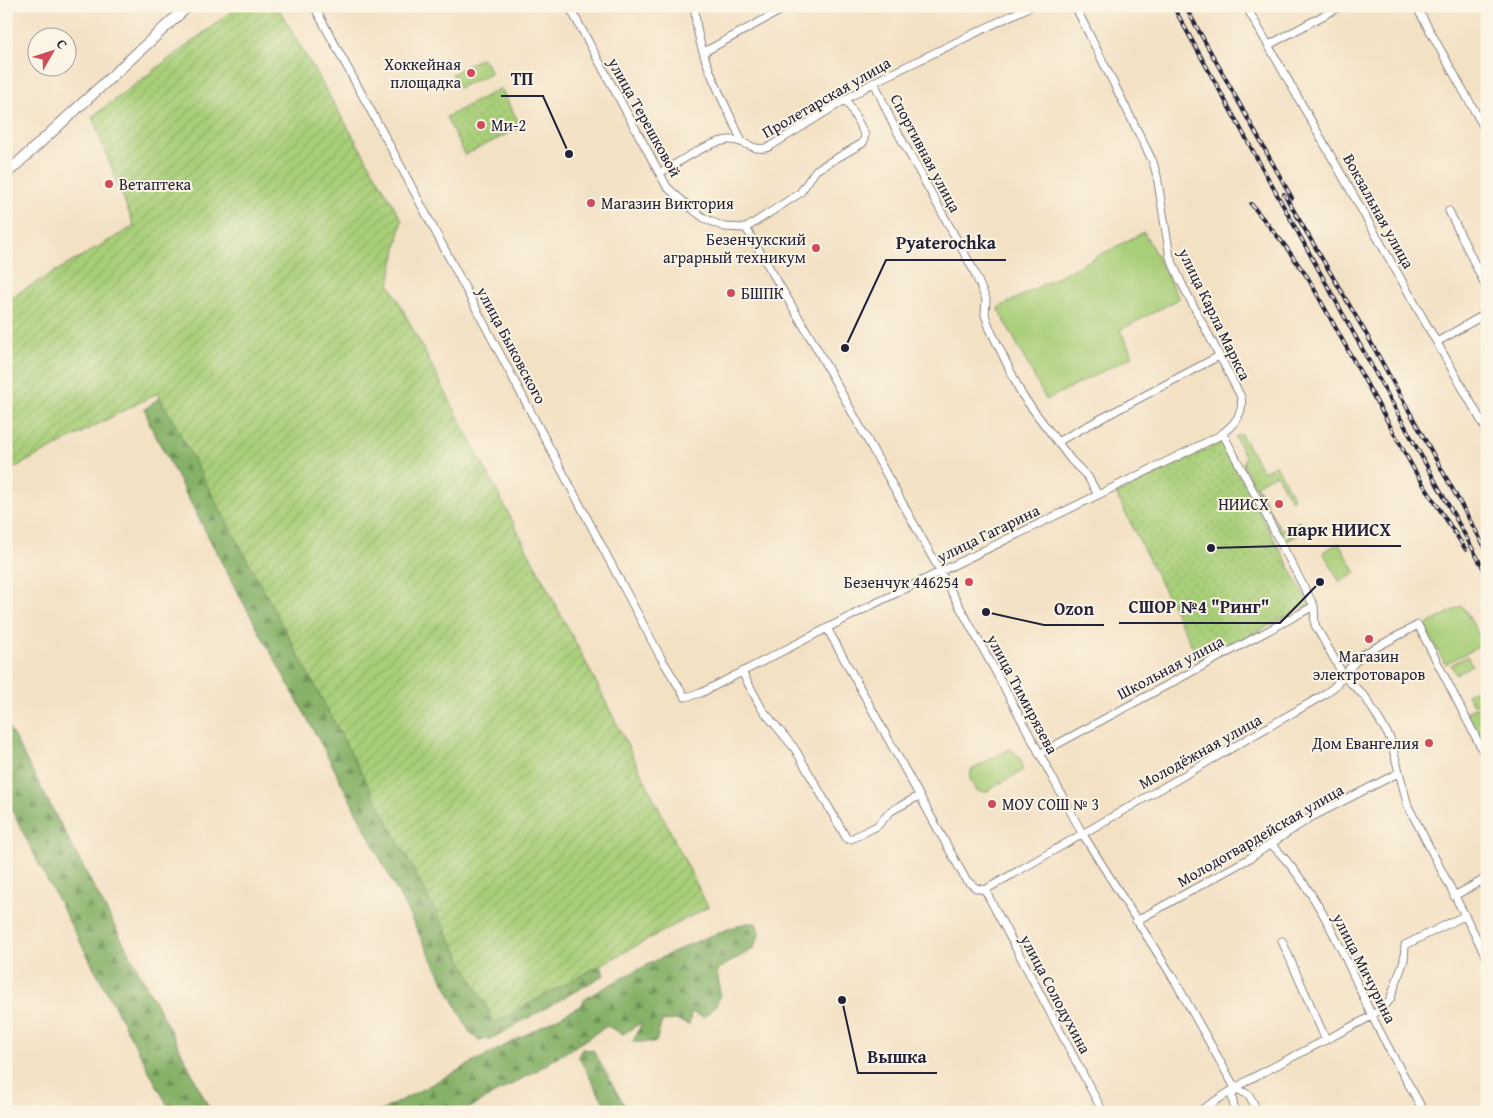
<svg xmlns="http://www.w3.org/2000/svg" width="1493" height="1118" viewBox="0 0 1493 1118" font-family="'Gentium Book Plus',serif">
	<style>
		.grass { fill: #a8ce78; stroke: #65785a }
		.forest { fill: url(#forest-firs); stroke: #546a52 }
		.park { fill: url(#park-dots); stroke: #65785a }
		.garden { fill: url(#garden-furrows); stroke: #65785a }
		.lines { fill: none; stroke-linecap: round; stroke-linejoin: round }
		.street-casing { stroke: #8a8280; stroke-width: 9 }
		.secondary-casing { stroke: #8a8280; stroke-width: 12 }
		.street { stroke: #fff; stroke-width: 7 }
		.secondary { stroke: #fff; stroke-width: 10 }
		.rail-casing { stroke: #22223b; stroke-width: 4 }
		.rail { stroke: #fcf5e5; stroke-width: 2; stroke-dasharray: 5.5; stroke-linecap: butt }
		.poi-dot { fill: #d1495b; stroke: #fcf5e5; stroke-width: 2 }
		.labels { text-anchor: middle; dominant-baseline: central; stroke-width: 4; stroke-linejoin: round; paint-order: stroke }
		.poi-label { font-size: 16px; fill: #22223b; stroke: #fcf5e5; text-anchor: end }
		.street-label { font-size: 16px; fill: #22223b; stroke: #fcf5e5 }
		.leader { fill: none; stroke: #22223b; stroke-width: 2 }
		.callout-dot { fill: #22223b; stroke: #fcf5e5; stroke-width: 2 }
		.callout-label { font-size: 18px; text-anchor: middle; font-weight: bold; fill: #22223b; stroke: #fcf5e5; stroke-width: 4; stroke-linejoin: round; paint-order: stroke }
	</style>
	<defs>
		<pattern id="forest-firs" width="22" height="20" patternUnits="userSpaceOnUse" patternTransform="scale(1.25)"><rect width="22" height="20" fill="#86b168"/><path d="M5 1l3.5 6h-7zM16 11l3.5 6h-7z" fill="#6d9057"/></pattern>
		<pattern id="park-dots" width="8" height="8" patternUnits="userSpaceOnUse" patternTransform="scale(1.25)"><rect width="8" height="8" fill="#a8ce78"/><path d="M2 2h.1M6 6h.1" fill="none" stroke="#90b169" stroke-width="1.8" stroke-linecap="round"/></pattern>
		<pattern id="garden-furrows" width="10" height="10" patternUnits="userSpaceOnUse" patternTransform="scale(1.25)"><rect width="10" height="10" fill="#a8ce78"/><path d="M-1 1l2-2M0 10L10 0M9 11l2-2" fill="none" stroke="#90b169"/></pattern>
	</defs>
	<rect width="100%" height="100%" fill="#fcf5e5"/>
	<filter id="ink" filterUnits="userSpaceOnUse"><feTurbulence type="fractalNoise" baseFrequency=".02" numOctaves="2"/><feDisplacementMap in="SourceGraphic" scale="10" xChannelSelector="R" yChannelSelector="G"/><feConvolveMatrix kernelMatrix="1 2 1 2 8 2 1 2 1" color-interpolation-filters="sRGB"/></filter>
	<filter id="wash" filterUnits="userSpaceOnUse"><feTurbulence type="fractalNoise" baseFrequency=".0096" numOctaves="4" result="noise"/><feDisplacementMap in="SourceGraphic" scale="20" xChannelSelector="R" yChannelSelector="G"/><feGaussianBlur stdDeviation="1.12" result="paint"/><feColorMatrix in="noise" values="0 0 0 0 0 0 0 0 0 0 0 0 0 0 0 0 0 1.4 0 .05"/><feComposite in="paint" operator="in"/></filter>
	<g filter="url(#wash)">
		<rect width="100%" height="100%" fill="#f3e1c4"/>
		<path class="grass" d="M481,58l3,2 6,10 -1,4 -31,14 -6,-14z
			M1144,232l35,67 -59,31 13,26 -87,44 -48,-92z
			M1241,434l22,38 13,-7 18,33 -3,2 -15,-26 -20,11 25,45 18,-9 6,10 -20,11 -2,-3 10,-6 -2,-3 -9,5 -39,-69 2,-10 -10,-19z
			M1339,543l17,30 -16,9 -17,-30z
			M1461,606l3,2 20,36 -39,20 -19,-35v-4z
			M1467,656l5,9 -16,9 -5,-9z
			M1483,685l4,13 -14,7 -6,-11z
			M1487,702v49l-21,-39z
			M1010,749c8,3 14,14 12,22l-37,21 -8,-1 -7,-12 1,-9z"/>
		<path class="forest" d="M161,396l436,555 7,24 -113,64 -13,1 -8,-7 -144,-280 -93,-169 -83,-159 -5,-16z
			M6,722l172,323 33,67h-40l-123,-230 -42,-84z
			M746,923h10l4,12 -7,14 -36,21c3,22 7,34 -14,47l-12,-5 -2,13 -14,-5 -13,1 -6,21h-23l9,-20 -19,12 -16,-8 -71,45 -74,41h-83l203,-107 2,-6c52,-29 105,-58 162,-76z
			M582,1049l11,1 35,62h-19l-31,-56z"/>
		<path class="park" d="M501,88l20,39 -56,28 -19,-38z
			M1222,442l87,162 -109,58 -84,-168z"/>
		<path class="garden" d="M239,6h38l125,214 -13,63 210,405 109,219 -213,115 -337,-629 -152,79v-172l128,-74 -42,-109z"/>
	</g>
	<g filter="url(#ink)">
		<g class="lines">
			<g class="street-casing">
				<path id="street" d="M314,6l76,140 270,510 25,41 16,-4 173,-89 343,-167c14,-9 28,-22 24,-40l-60,-115 -11,-25 -13,-81 -4,-14 -78,-156
					M569,6l98,181 21,19 16,12 20,9 22,1 54,-35 16,-23 47,-27 2,-8 -19,-36
					M695,6c-1,44 30,96 47,136
					M1246,6l241,425
					M1416,6l71,127
					M1269,45l72,-39
					M704,52l85,-46
					M874,82l18,40 81,147 13,30 -1,16 5,14 32,66 49,65 17,17 10,18
					M660,173c18,-10 49,-32 69,-33 16,-1 24,13 40,7l105,-65 157,-76
					M1449,211l38,78
					M746,228l70,119 181,327 85,159 93,148 60,107 14,7 9,17
					M1437,342l50,-29
					M1223,434l91,172 1,19 29,51 22,22 24,40 18,68 79,152
					M1057,442l162,-86
					M827,628l139,252 10,8 9,2
					M742,672l20,37 33,40 52,90h4l26,-13 14,-15 28,-15
					M1039,754l275,-148
					M1271,844c47,46 73,111 100,170 16,33 35,65 53,98
					M985,890l337,-194 12,-9 26,-31 58,-31 69,134
					M985,890l118,222
					M1454,896l33,-18
					M1136,921l114,-63 58,-39 90,-46
					M1282,941l44,99
					M1198,1112l52,-33 122,-63 18,-16 14,-40 1,-15 59,-29
					M1235,1112l-3,-15 3,-9"/>
			</g>
			<g class="secondary-casing">
				<path id="secondary" d="M6,174l182,-168"/>
			</g>
			<use href="#street" class="street"/>
			<use href="#secondary" class="secondary"/>
			<g class="rail-casing">
				<path id="rail" d="M1173,6l314,569
					M1185,6l107,192
					M1284,194l80,136 123,221
					M1251,204l32,39 25,35 108,195 50,77"/>
			</g>
			<use href="#rail" class="rail"/>
		</g>
	</g>
	<g class="poi-dot">
		<circle cx="471" cy="73" r="5"/>
		<circle cx="481" cy="125" r="5"/>
		<circle cx="109" cy="184" r="5"/>
		<circle cx="591" cy="203" r="5"/>
		<circle cx="816" cy="248" r="5"/>
		<circle cx="731" cy="293" r="5"/>
		<circle cx="1279" cy="504" r="5"/>
		<circle cx="969" cy="582" r="5"/>
		<circle cx="1369" cy="639" r="5"/>
		<circle cx="1429" cy="743" r="5"/>
		<circle cx="992" cy="804" r="5"/>
	</g>
	<g class="labels">
		<g class="poi-label">
			<text x="461" y="64">Хоккейная<tspan x="461" dy="18">площадка</tspan></text>
			<text x="491" y="125" text-anchor="start">Ми-2</text>
			<text x="119" y="184" text-anchor="start">Ветаптека</text>
			<text x="601" y="203" text-anchor="start">Магазин Виктория</text>
			<text x="806" y="239">Безенчукский<tspan x="806" dy="18">аграрный техникум</tspan></text>
			<text x="741" y="293" text-anchor="start">БШПК</text>
			<text x="1269" y="504">НИИСХ</text>
			<text x="959" y="582">Безенчук 446254</text>
			<text x="1369" y="656" text-anchor="middle">Магазин<tspan x="1369" dy="18">электротоваров</tspan></text>
			<text x="1419" y="743">Дом Евангелия</text>
			<text x="1002" y="804" text-anchor="start">МОУ СОШ № 3</text>
		</g>
		<g class="street-label">
			<text transform="translate(826 97) rotate(-30)">Пролетарская улица</text>
			<text transform="translate(645 117) rotate(61)">улица Терешковой</text>
			<text transform="translate(926 153) rotate(62)">Спортивная улица</text>
			<text transform="translate(1379 211) rotate(61)">Вокзальная улица</text>
			<text transform="translate(1215 314) rotate(64)">улица Карла Маркса</text>
			<text transform="translate(512 345) rotate(62)">улица Быковского</text>
			<text transform="translate(988 533) rotate(-26)">улица Гагарина</text>
			<text transform="translate(1170 667) rotate(-28)">Школьная улица</text>
			<text transform="translate(1023 694) rotate(62)">улица Тимирязева</text>
			<text transform="translate(1200 751) rotate(-29)">Молодёжная улица</text>
			<text transform="translate(1260 835) rotate(-30)">Молодогвардейская улица</text>
			<text transform="translate(1365 968) rotate(63)">улица Мичурина</text>
			<text transform="translate(1056 994) rotate(62)">улица Солодухина</text>
		</g>
	</g>
	<path class="leader" d="M569 154L543 96H501M845 348L886 260H1006M1211 548L1277 546H1401M1320 582L1280 623H1119M986 612L1044 625H1104M842 1000L858 1073H937"/>
	<g class="callout-dot">
		<circle cx="569" cy="154" r="5"/>
		<circle cx="845" cy="348" r="5"/>
		<circle cx="1211" cy="548" r="5"/>
		<circle cx="1320" cy="582" r="5"/>
		<circle cx="986" cy="612" r="5"/>
		<circle cx="842" cy="1000" r="5"/>
	</g>
	<g class="callout-label">
		<text x="522" y="85">ТП</text>
		<text x="946" y="249">Pyaterochka</text>
		<text x="1339" y="536">парк НИИСХ</text>
		<text x="1199" y="613">СШОР №4 "Ринг"</text>
		<text x="1074" y="615">Ozon</text>
		<text x="897" y="1063">Вышка</text>
	</g>
	<rect width="1493" height="1118" fill="none" stroke="#fcf5e5" stroke-width="25"/>
	<g transform="translate(52 52) rotate(51)"><circle r="24" fill="#fcf5e5" stroke="#a5a1a1"/>
	<path d="M0-4L9 19L0 12L-9 19Z" fill="#d1495b"/>
	<text y="-8" font-size="14" font-weight="bold" text-anchor="middle" fill="#22223b">С</text>
	</g>
</svg>
